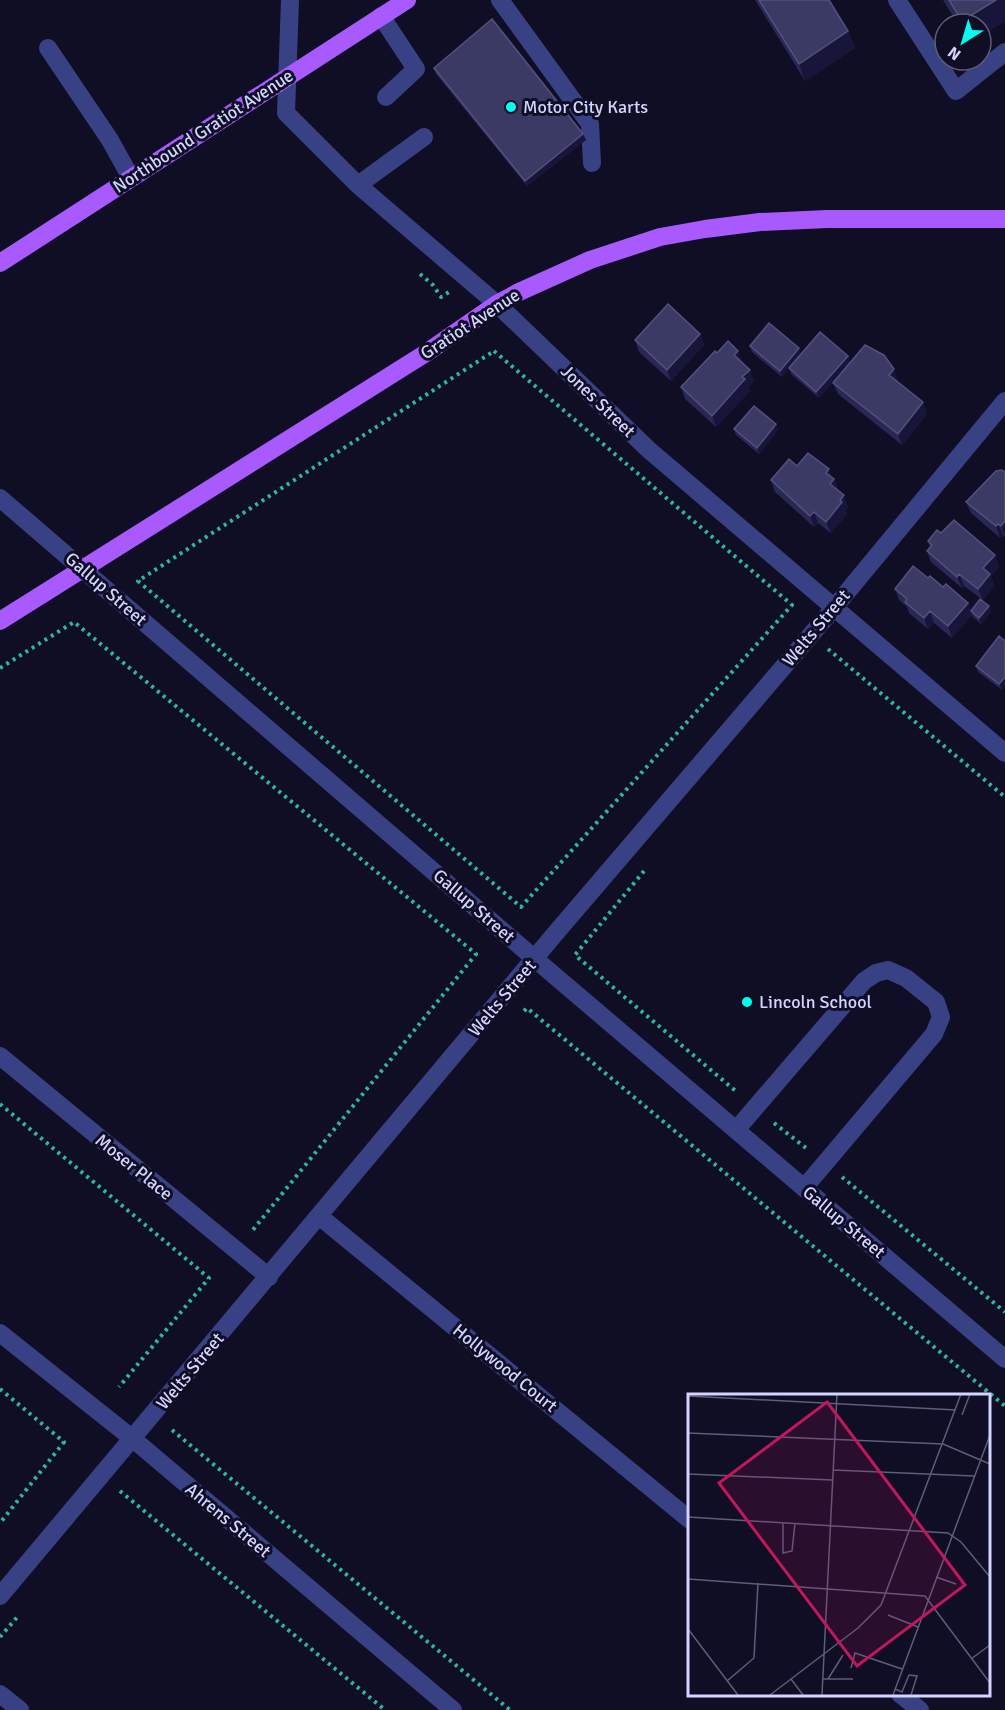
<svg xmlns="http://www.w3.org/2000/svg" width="1005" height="1710" viewBox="0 0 1005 1710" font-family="Signika,sans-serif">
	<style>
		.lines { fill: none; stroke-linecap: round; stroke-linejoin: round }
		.path { stroke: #2db89b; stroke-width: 4; stroke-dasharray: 3 4.5; stroke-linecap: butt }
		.minor { stroke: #394185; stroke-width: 18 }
		.major { stroke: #a85aff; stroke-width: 18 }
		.wall { fill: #292753 }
		.shaded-wall { fill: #171539 }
		.building { fill: #3b3a65; stroke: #53527e; stroke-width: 1.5 }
		.poi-dot { fill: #00fef0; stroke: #0f0e25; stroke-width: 2 }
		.labels { text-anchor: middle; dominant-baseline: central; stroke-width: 6; stroke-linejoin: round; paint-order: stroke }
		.poi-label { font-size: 18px; fill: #d3d4ff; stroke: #0f0e25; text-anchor: start }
		.street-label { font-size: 18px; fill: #d3d4ff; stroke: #0f0e25 }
		.inset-road { fill: none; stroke: #5d5d7c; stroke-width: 1.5 }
		.view { fill: #c2185b; fill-opacity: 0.15; stroke: #c2185b; stroke-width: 3 }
		.inset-edge { fill: none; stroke: #d3d4ff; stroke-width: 3 }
	</style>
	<rect width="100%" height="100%" fill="#0f0e25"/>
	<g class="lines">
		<path class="path" d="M420,274l13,11 8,12 8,-5
			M494,351l298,254 -271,302 -383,-326z
			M828,649l177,148
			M0,668l74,-46 402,332 -224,277 -1,-1
			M644,871l-69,84 163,138
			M524,1011l3,-3 478,398
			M0,1104l209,174 -90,109
			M774,1123l32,25
			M842,1177l163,135
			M0,1389l64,53 -64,81
			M172,1430l338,280
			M120,1491l265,219
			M0,1637l19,-22"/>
		<path class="minor" d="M290,0l-4,113 72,72 139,119 152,146 356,303
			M500,0l90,124 2,39
			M897,0l59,91 49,-39
			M381,16l35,53 -30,28
			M48,48l62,92 21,38
			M358,185l66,-48
			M0,498l535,461 470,400
			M0,1056l269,221
			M736,1130l128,-149 12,-8 12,-3 18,8 30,24 5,15 -7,17 -130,154
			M319,1216l371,304
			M0,1333l133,106 320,271
			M0,1596l554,-661 279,-326 172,-208
			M0,1694l20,16
			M900,1694l20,16"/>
		<path class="major" d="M0,263l407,-263
			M0,621l426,-268 71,-49 22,-12 71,-32 70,-23 45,-8 55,-7 67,-3h178"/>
	</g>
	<path class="wall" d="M755,0h74l19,31 7,17 -50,33z
		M943,0h62v21l-24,15v-12h-23z
		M434,68l149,66 3,6 -59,46 -91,-112z
		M700,334l4,11 -33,36 -32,-29 -4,-12z
		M750,346l51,8 -19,23 -30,-25z
		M848,356l2,6 -31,36 -28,-24 -2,-6z
		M743,363l11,18 -6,6 2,4 -34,36 -31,-28 -4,-12z
		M898,381l-1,1 26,20 4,12 -25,31 -64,-51 -5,-11z
		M776,424l2,6 -19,24 -23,-19 -2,-6z
		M797,466l35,12 2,1 4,11 10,17 -3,4 2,3 -16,19 -13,-10 -4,4 -39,-35 -4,-12z
		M1005,472v65l-2,-2 -3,3 -29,-25 -5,-11z
		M941,533l54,22 4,12 -8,9 3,10 -11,14 -19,-14 -2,2 -31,-26 -4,-11 3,-3 -2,-7z
		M928,578l40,25 3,8 18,-5 2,6 -10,12 -8,-7 -1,-2 -20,23 -18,-15 -6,6 -19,-16 -2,-6 -8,-7 -4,-11z
		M1005,641v44l-3,5 -24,-18 -2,-6z"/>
	<path class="shaded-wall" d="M996,0h9v21l-24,15v-12h-18l-1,-3z
		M848,31l7,17 -50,33 -6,-17z
		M583,134l3,6 -59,46 -2,-5z
		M700,334l4,11 -33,36 -4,-11z
		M799,348l2,6 -19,23 -2,-6z
		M738,351l5,12 -9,-8z
		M848,356l2,6 -31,36 -3,-6z
		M894,369l4,12 -5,6 -4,-12z
		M750,370l4,11 -6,6 2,4 -34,36 -4,-11 30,-39z
		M923,402l4,12 -25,31 -4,-11z
		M776,424l2,6 -19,24 -2,-6z
		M829,469l9,22 -4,4 -8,-22z
		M844,495l4,12 -3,4 2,3 -16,19 -5,-11 14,-22z
		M814,512l4,11 -4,4 -4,-11z
		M1005,521v15l-4,-10z
		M998,524l5,11 -3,3 -4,-12z
		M995,555l4,12 -8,9 3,10 -11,14 -5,-11 5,-21z
		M959,574l5,12 -2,2 -5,-11z
		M968,603l4,12 -20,23 -4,-12z
		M989,606l2,6 -10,12 -2,-6z
		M930,611l4,12 -6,6 -4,-11z
		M1005,677v8l-3,5 -3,-6z"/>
	<path class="building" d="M759,0h70l19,31 -49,33z
		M949,0h47l-34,21z
		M492,19l91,115 -58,47 -91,-113z
		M668,304l32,30 -33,36 -32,-30z
		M769,323l30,25 -19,23 -30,-25z
		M820,332l28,24 -32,36 -27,-24z
		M728,341l10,10 -4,4 16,15 -8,7 3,2 -33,37 -31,-29 34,-36 2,2z
		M865,345l19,10 10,14 -5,6 34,27 -25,32 -65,-51z
		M754,406l22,18 -19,24 -23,-19z
		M808,453l21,16 -3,4 8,6 -4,5 14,11 -4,5 2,2 -16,20 -12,-10 -4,4 -39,-36 18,-21 8,7z
		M1002,470l3,2v49l-4,5 -3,-2 -2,2 -30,-24 30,-31z
		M954,520l41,35 -12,13 7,6 -12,15 -19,-15 -2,3 -30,-26 5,-6 -4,-4 9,-11 4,3z
		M913,566l15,12 2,-2 13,11 3,-3 22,19 -20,23 -18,-15 -6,7 -19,-16 2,-3 -12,-10z
		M980,599l9,7 -10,12 -8,-7z
		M999,636l6,5v36l-6,7 -23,-18z"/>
	<g class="poi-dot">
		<circle cx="511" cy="107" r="6"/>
		<circle cx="747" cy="1002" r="6"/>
	</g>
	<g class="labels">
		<g class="poi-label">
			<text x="523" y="107">Motor City Karts</text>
			<text x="759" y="1002">Lincoln School</text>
		</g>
		<g class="street-label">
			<text transform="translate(203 131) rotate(-33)">Northbound Gratiot Avenue</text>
			<text transform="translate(470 324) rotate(-33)">Gratiot Avenue</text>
			<text transform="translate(598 401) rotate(44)">Jones Street</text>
			<text transform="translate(106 589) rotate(41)">Gallup Street</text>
			<text transform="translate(816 628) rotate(-50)">Welts Street</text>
			<text transform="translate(474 906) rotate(41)">Gallup Street</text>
			<text transform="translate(502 998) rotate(-50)">Welts Street</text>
			<text transform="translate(134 1167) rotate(39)">Moser Place</text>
			<text transform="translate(844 1222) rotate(40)">Gallup Street</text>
			<text transform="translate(505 1368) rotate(39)">Hollywood Court</text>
			<text transform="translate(190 1371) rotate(-50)">Welts Street</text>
			<text transform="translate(228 1520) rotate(40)">Ahrens Street</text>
		</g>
	</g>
	<g transform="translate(688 1394)">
		<rect width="302" height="302" fill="#0f0e25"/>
		<path class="inset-road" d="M0,2l268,14M274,21l8,-21M0,39l255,11 47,20M145,76l141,6M0,80l144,6M0,123l260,16 13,9 29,35M95,129v30l9,-2 3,-28M248,183l20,7M0,185l237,17 65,87M200,221l30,12M0,235l50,66M283,265l19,-14M163,274l4,-15 47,16M103,285l12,16M135,285h30M140,285l15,-24M39,287l27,-23 4,-75M207,295l7,3 7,-17 8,1 -6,19M82,301l88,-67 23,-23 80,-211M134,301l15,-301M205,301l97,-260"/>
		<path class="view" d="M139,8l138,183 -108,81 -138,-183z"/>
		<rect width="302" height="302" class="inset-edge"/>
	</g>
	<g transform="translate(963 42) rotate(217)"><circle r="28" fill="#0f0e25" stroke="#5d5d7c" stroke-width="1.5"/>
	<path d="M0-4.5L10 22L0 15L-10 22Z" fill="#00fef0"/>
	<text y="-9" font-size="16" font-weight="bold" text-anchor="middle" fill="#d3d4ff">N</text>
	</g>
</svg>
